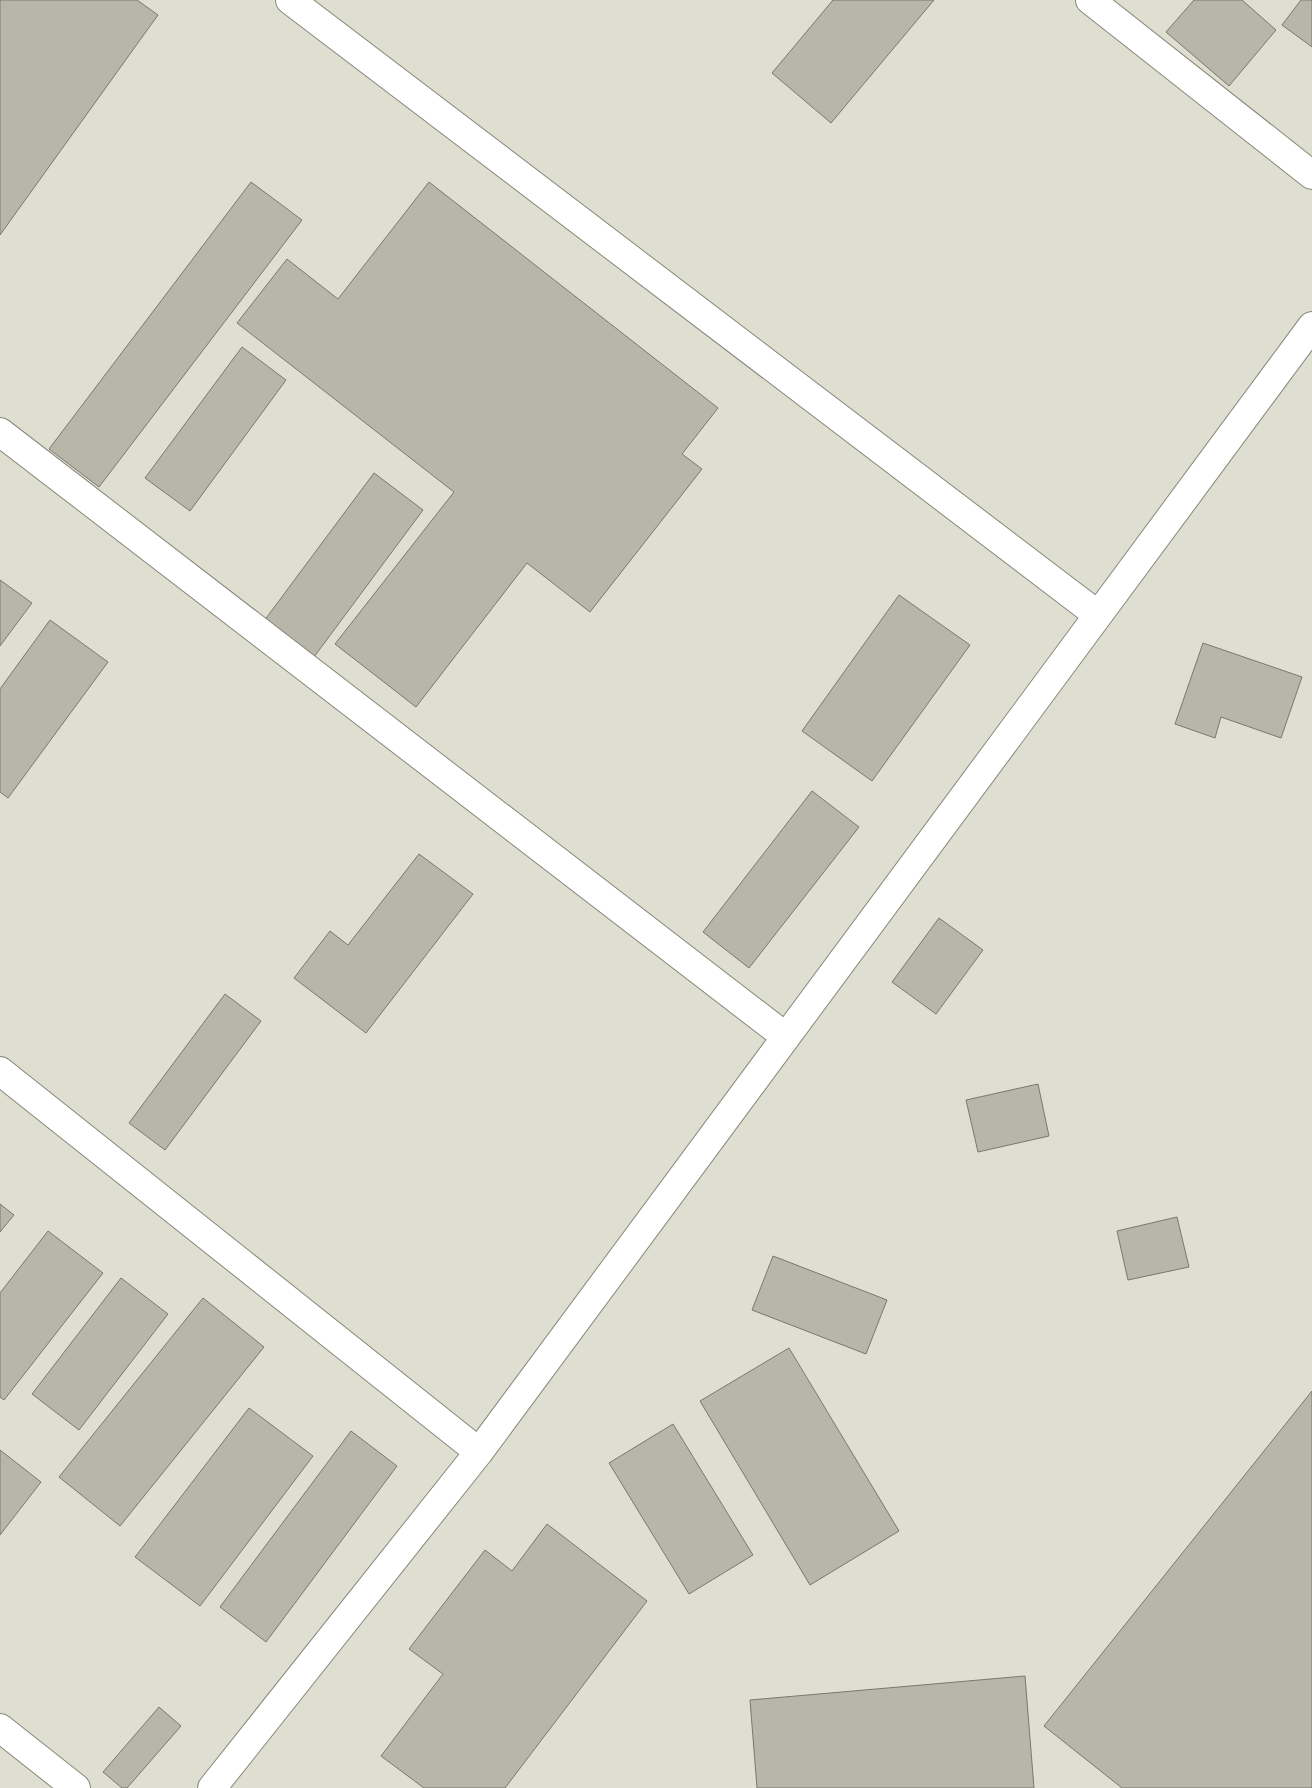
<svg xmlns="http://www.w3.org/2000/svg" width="1312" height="1788" viewBox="0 0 1312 1788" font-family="Barlow,sans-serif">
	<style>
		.building { fill: #b7b6a9; stroke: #79786c }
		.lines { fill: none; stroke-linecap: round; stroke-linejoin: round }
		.minor-casing { stroke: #87877a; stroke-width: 30 }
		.minor { stroke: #fff; stroke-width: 28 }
	</style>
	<rect width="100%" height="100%" fill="#dfdfd1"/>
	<path class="building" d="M0,0h137l21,15 -158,220z
		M833,0h101l-103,123 -59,-50z
		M1194,0h48l34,30 -47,56 -63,-54z
		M1301,0h11v47l-30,-22z
		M251,182l51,38 -203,267 -50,-38z
		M429,182l289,226 -36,46 20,15 -112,143 -63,-49 -111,144 -81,-63 119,-152 -217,-169 50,-64 51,40z
		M242,347l44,33 -96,131 -45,-33z
		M374,473l49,37 -109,147 -50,-36z
		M0,580l32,23 -32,43z
		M899,595l71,50 -98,136 -70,-50z
		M50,620l58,42 -100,136 -8,-6v-103z
		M1203,643l99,34 -21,61 -60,-21 -6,21 -40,-14z
		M812,791l47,36 -110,141 -46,-36z
		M419,854l54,40 -107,139 -72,-55 36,-47 18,14z
		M939,918l44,32 -47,64 -44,-32z
		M225,994l36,27 -96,129 -36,-27z
		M1038,1084l11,52 -71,16 -12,-52z
		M0,1204l14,11 -14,17z
		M1177,1217l12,50 -61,13 -11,-49z
		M48,1231l55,42 -99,127 -4,-3v-104z
		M773,1256l114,44 -21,54 -114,-44z
		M121,1278l47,36 -89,116 -47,-36z
		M203,1298l61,49 -144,179 -61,-49z
		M789,1348l110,183 -89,54 -110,-184z
		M1312,1391v397h-190l-78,-62z
		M249,1408l64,48 -113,150 -65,-49z
		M673,1424l80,131 -64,39 -80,-131z
		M351,1431l46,35 -131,176 -46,-35z
		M0,1450l41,32 -41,53z
		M547,1524l100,77 -142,187h-81l-43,-32 62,-82 -34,-25 76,-99 27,21z
		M1025,1676l9,112h-277l-7,-88z
		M159,1707l22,19 -54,62h-5l-19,-16z"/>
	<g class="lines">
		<g class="minor-casing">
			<path id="minor" d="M290,0l808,615
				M1090,0l222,175
				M0,432l786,605
				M0,1071l479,381 833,-1126
				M0,1728l76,60
				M212,1788l267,-336"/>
		</g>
		<use href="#minor" class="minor"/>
	</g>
</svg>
